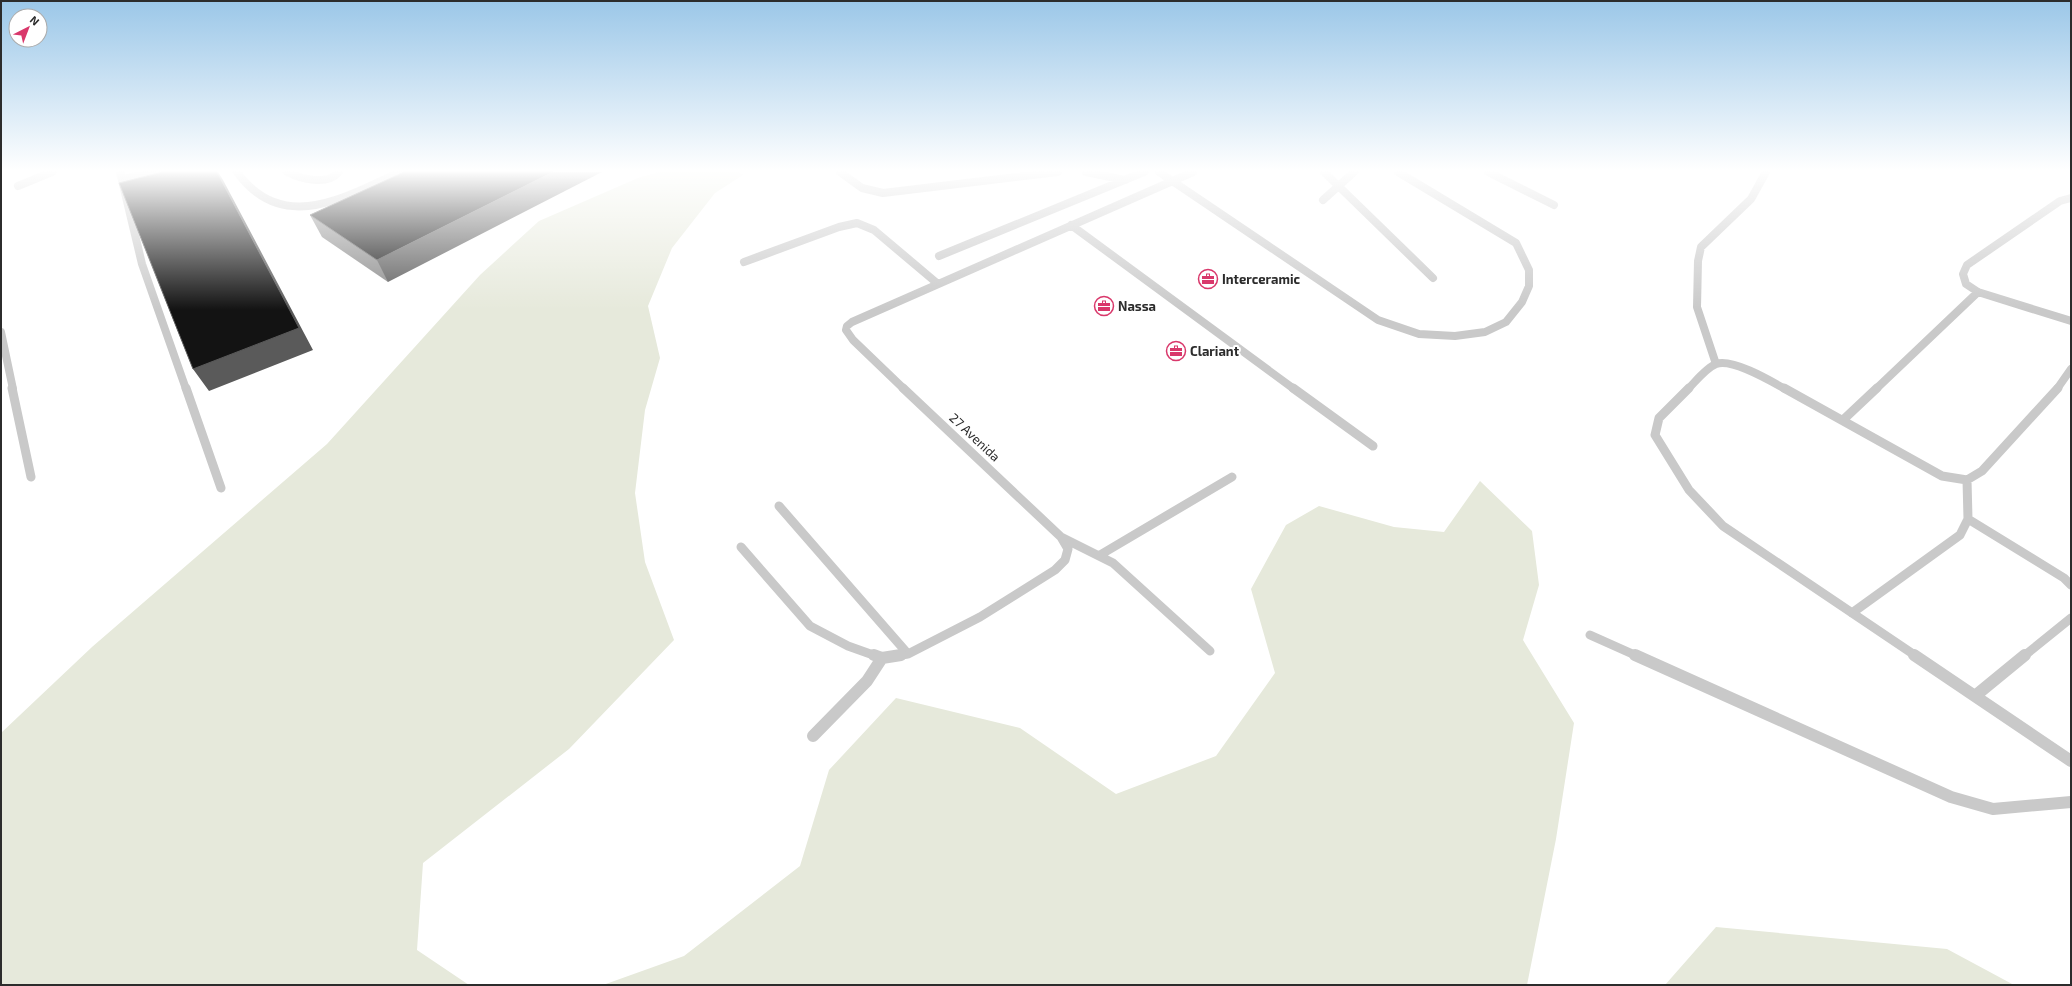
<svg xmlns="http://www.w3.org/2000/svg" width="2072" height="986" viewBox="0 0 2072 986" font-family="'Exo 2',sans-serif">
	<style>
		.green { fill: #e6e9db }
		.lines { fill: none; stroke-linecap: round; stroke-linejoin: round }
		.service-far2 { stroke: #c9c9c9; stroke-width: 8 }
		.service-far1 { stroke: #c9c9c9; stroke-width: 9 }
		.service { stroke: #c9c9c9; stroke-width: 12 }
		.wall { fill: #898989 }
		.shaded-wall { fill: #5a5a5a }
		.building { fill: #131313; stroke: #5a5a5a }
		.labels { text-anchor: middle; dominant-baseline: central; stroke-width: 4; stroke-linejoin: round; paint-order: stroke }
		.poi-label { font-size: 13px; font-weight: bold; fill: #2c2c2c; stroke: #fff; text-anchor: start }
		.street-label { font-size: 13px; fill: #2c2c2c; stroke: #fff }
	</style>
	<rect width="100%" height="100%" fill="#fff"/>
	<path class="green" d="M659,172h80l4,3 -28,18 -43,55 -24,58 12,52 -15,52 -10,83 10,69 29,78 -105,109 -146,114 -6,87 52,35h-468v-252l91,-86 235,-203 153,-169 59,-54 99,-43z
		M1480,481l52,50 7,54 -16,55 51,83 -18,116 -29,146h-924l81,-29 116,-90 29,-96 67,-72 124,30 96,66 100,-38 59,-83 -24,-84 35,-64 33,-19 75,21 50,5z
		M1716,927l231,22 67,36h-349z"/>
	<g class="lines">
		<path class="service-far2" d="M120,172l22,92 44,125
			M237,172c45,63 109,25 163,0
			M287,172c14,7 40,14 52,0
			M840,172l22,16 21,5 175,-21
			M1086,172l39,8
			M1159,172l219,148 41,14 36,2 30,-4 21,-10 16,-20 7,-16v-16l-13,-27 -118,-71
			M1324,172l109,106
			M1488,172l66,33
			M123,179l34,-7
			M18,186l34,-14
			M2071,198l-11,3 -93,64 -4,9 3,10 12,8 93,29
			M1323,200l31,-28
			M1071,225l223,164
			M939,256l205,-84
			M744,262l95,-35 18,-4 17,7 64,54
			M1,332l12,57
			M1716,364l-19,-57 1,-46 3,-14 50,-48 15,-27
			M904,389l-51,-49 -7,-10 1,-4 5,-4 341,-150
			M1688,389c8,-8 18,-21 28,-25 16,-6 55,17 69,25
			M1876,389l102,-97
			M2057,389l14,-20"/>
		<path class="service-far1" d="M12,388l19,89
			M186,388l35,100
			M1293,388l80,58
			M1689,388l-30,30 -4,17 34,55 34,36 193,130
			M1784,388l158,88 25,4 15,-9 76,-83
			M1843,420l34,-32
			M779,506l129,148
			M1968,519l96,59 7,7
			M1061,537l52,26 97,88
			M741,547l69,79 38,20 28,10
			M1100,555l132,-78
			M1852,613l108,-78 8,-16 -1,-39
			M1590,635l47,21
			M895,656l13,-2 72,-37 75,-47 10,-10 3,-11 -7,-12 -158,-149
			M2024,656l47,-38"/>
		<path class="service" d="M874,655l8,3 19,-3
			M1635,655l316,142 42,12 78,-7
			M1914,655l157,106
			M1975,696l50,-41
			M813,736l54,-55 15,-23"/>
	</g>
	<path class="wall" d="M404,172l-16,110 -66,-45 -12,-22z"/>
	<path class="shaded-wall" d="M217,172h1l5,8 90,170 -104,41 -16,-22z
		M553,172h49l-214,110 -11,-22z"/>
	<path class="building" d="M162,172h55l82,156 -106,41 -74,-186z
		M404,172h149l-176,88 -67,-45z"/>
	<linearGradient id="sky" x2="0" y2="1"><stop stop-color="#9bc7e8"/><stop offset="0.55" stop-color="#fff"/><stop offset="1" stop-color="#fff" stop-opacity="0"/></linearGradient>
	<rect width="2072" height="310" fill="url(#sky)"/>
	<defs>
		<g id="office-ring" transform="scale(1)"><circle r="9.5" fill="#fff" stroke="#d9386b" stroke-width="1.5"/><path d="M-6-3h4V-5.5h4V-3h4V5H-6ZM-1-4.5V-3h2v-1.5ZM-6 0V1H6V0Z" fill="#d9386b"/></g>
	</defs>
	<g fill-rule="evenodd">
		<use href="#office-ring" x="1208" y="279"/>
		<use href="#office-ring" x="1104" y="306"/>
		<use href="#office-ring" x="1176" y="351"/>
	</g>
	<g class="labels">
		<g class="poi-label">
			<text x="1222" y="279">Interceramic</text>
			<text x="1118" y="306">Nassa</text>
			<text x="1190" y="351">Clariant</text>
		</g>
		<g class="street-label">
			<text transform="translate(975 437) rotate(43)">27 Avenida</text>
		</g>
	</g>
	<rect width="2072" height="986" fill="none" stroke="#2c2c2c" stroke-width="4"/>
	<g transform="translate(28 28) rotate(42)"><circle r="19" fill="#ffffff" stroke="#ababab"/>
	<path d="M0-3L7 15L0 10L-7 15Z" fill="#d9386b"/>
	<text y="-6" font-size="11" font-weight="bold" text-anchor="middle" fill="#2c2c2c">N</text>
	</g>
</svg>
